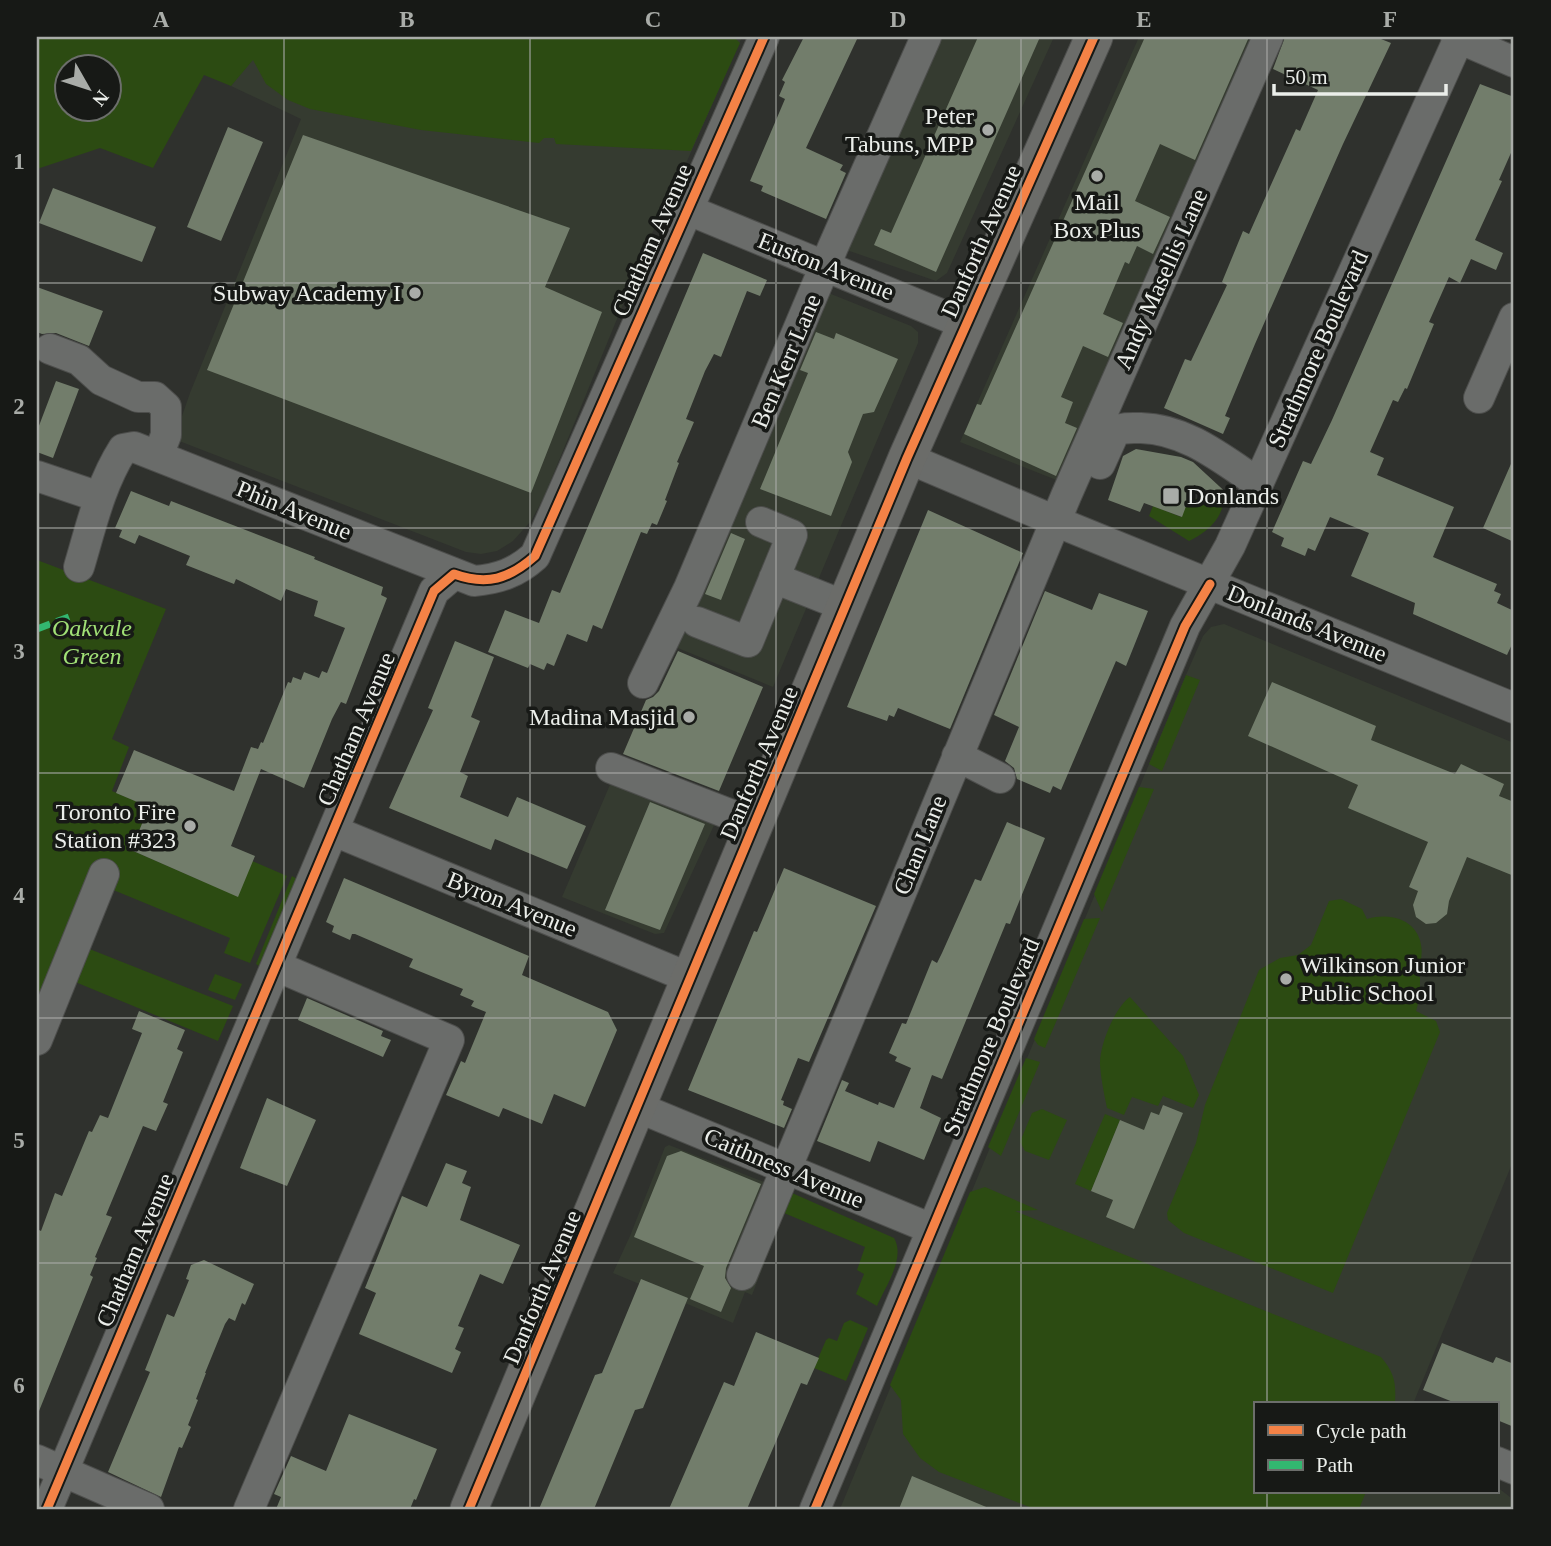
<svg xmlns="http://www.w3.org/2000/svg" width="1551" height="1546" viewBox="0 0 1551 1546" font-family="'Times New Roman',serif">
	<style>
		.built { fill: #353b30 }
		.green { fill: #2c4b12; fill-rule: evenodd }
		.building { fill: #727d6b }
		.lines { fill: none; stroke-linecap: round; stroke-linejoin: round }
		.minor-casing { stroke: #4d4e4c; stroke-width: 32 }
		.major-casing { stroke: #4d4e4c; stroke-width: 39 }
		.minor { stroke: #6a6c6a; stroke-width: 30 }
		.major { stroke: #6b6c69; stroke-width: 37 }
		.quiet { stroke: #33b770; stroke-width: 7; stroke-dasharray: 14 7; stroke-linecap: butt }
		.cycleway-casing { stroke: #171916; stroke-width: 13 }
		.cycleway { stroke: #f48246; stroke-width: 9 }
		.grid { fill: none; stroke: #a9aca8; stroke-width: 2; stroke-opacity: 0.55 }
		.poi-dot { fill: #a9aca8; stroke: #171916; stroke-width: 2.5 }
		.labels { text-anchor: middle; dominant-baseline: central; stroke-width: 7; stroke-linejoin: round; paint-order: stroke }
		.poi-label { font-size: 24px; fill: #ebeeea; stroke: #171916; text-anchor: end }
		.street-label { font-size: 24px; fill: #ebeeea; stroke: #171916 }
		.park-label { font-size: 24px; font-style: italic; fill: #a1e176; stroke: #171916 }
		.neatline { fill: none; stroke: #a9aca8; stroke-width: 2.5 }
		.grid-label { font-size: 23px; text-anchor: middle; font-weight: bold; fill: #a9aca8 }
	</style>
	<rect width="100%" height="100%" fill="#2f312d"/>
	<path class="built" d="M269,37h473l-55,124 -34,70 -109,266 -13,24 -18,20 -16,10 -16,3 -15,-2 -292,-113 16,-46 111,-274 -70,-33z
		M928,37h126l-107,236 -11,8 -98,-34z
		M1139,37h118l-193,446 -104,-41z
		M806,284l105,42 7,6v11l-145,344 -105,-43z
		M1224,624l290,119v416l-101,245h-158v88h242v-5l13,10 2,12h-672l346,-834 17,-39 8,-9z
		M612,780l104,41 -52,112 -9,1 -93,-37z
		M669,1145l123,48 -40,102 -7,-3 -12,31 -120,-50 17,-37 35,-89z"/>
	<path class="green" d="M37,37h697l6,6 -49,108 -135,-7 -2,-6h-10l-5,5 -118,-13 -111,-21 -22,-9 -22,-16 -13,-24 -22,26 -27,-11 -51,93 -53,-20 -63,21zM66,66h42v42h-42z
		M1217,484c17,24 -6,47 -28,57l-40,-25 4,-10 28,11 8,-20 20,5z
		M37,560l129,49 -54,130 17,8 -17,44 37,16 -18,43 71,31 50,-20 35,15 -37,87 -26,-10 6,-15 -124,-51 -69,137z
		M1186,675l14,5 -38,91 -13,-7z
		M1139,787l15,2 -52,123 -8,-18z
		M292,876l5,3 -36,88 -5,-3z
		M1341,899l21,10 5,10c40,-11 67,17 49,56l4,2v20l-4,14 20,10 4,11 -107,261 -149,-60 -16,-13 -1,-7 29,-70 9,-38 54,-135 21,-12 18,-3 13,-10 18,-44z
		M1100,918l-55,130 -7,-3 -4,-6 50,-120z
		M82,946l151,60 -15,35 -150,-62z
		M215,974l27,10 -7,16 -27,-10z
		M1130,997l53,59 16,39 -6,13 -30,-12 -5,10 -26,-9 -8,18 -17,-7c-3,-14 -6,-29 -7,-43 -1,-19 15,-58 30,-68z
		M1026,1058l14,4 -39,94 -13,-9z
		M1042,1109l25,11 -18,40 -24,-9 -5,-9 12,-29z
		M1105,1114l15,6 -29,71 -16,-7z
		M985,1187l53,23 -23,1 366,146c14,17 15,25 14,47h-140v88h111l-7,17h-324l-96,-37 -19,-14 -17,-24 -2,-34 -11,-15 80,-193z
		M792,1193l102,45c12,20 -9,49 -17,68l-21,-12 8,-20 -7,-4 8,-23 -81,-34z
		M850,1320l18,8 -22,53 -32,-13 12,-28 3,-2 8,3 7,-18z"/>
	<path class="building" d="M804,37h54l-52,111 37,17 -3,5 6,3 -20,46 -65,-28 2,-5 -13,-5 35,-82 -6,-3 6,-14 -3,-2z
		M978,37h62l-104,235 -62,-27 7,-16 10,4z
		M1145,37h104l-54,123 -35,-16 -25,57 35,16 -17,37 -16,-8 -8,18 -4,-2 -22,52 20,9 -15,34 -25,-11 -22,51 12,5 -8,21 12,5 -21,48 -92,-42 13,-30 4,1z
		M1285,37h91l15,6 -48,101 -88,200 -30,72 5,2 -7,16 -59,-26 21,-49 6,2 36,-76 -5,-3 21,-51 6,3 47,-105 4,2 18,-41 -45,-21z
		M1480,84l34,13v49l-15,34 3,1 -27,59 28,13 -7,17 -25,-11 -11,24 -11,-6 -20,45 5,2 -27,65 -2,-1 -7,14 -5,-2 -23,52 14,6 -7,17 77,32 -21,50 64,27 -3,7 7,3 -4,9 17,8v29l-7,15 -94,-41 2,-11 -64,-27 18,-43 -39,-16 -15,34 -7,-3 -3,8 -24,-10 3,-8 -12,-6 31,-71 8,3 21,-44z
		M228,127l35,15 -42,99 -34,-14z
		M303,135l267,93 -25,59 57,25 -71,181 -324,-123z
		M53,188l103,39 -14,35 -103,-39z
		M703,253l64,27 -7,16 -13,-5 -26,66 -7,-3 -9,17 -19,48 8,3 -17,40 2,1 -14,37 2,1 -10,24 -5,-2 -5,11 -6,-2 -39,97 -9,-4 -6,17 -20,-8 -13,32 -7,-3 -3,7 -14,-6 -2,4 -40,-16 17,-42 34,13 13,-33 8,3z
		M37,287l66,24 -14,35 -33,-13 -14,1 -5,-2z
		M816,332l18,7 2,-6 62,26 -24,53 -11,2 -15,38 4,10 -21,54 -71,-27 48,-116 -8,-3z
		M56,381l23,8 -26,69 -16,-6v-21z
		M1136,449l45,8 12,5 39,36 -1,2 -37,-15 -12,32 -38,-14 -4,9 -32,-12 15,-44z
		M1514,457v85l-31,-14z
		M131,491l38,15 2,-5 144,56 -1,2 69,28 -2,8 6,3 -41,106 -5,-2 -9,17 -28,69 -43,-19 -30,77 24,10 -17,41 -107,-47 18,-43 -33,-14 18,-43 100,41 17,-44 7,2 3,-7 2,1 25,-61 3,1 2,-6 8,3 3,-8 15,6 3,-7 5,2 18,-45 -31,-12 4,-15 -32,-12 -5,12 -45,-22 -2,5 -48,-19 4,-9 -51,-21 -4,9 -16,-7 3,-7 -7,-2z
		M928,510l95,43 -73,176 -52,-21 -4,9 -5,-2 -2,6 -40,-14z
		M731,533l14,6 -24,61 -16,-6z
		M1045,591l47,19 7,-17 49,18 -22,55 -10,-5 -55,129 -8,-4 -3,7 -33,-14 -3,-11 -9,-7 14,-34 -25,-12z
		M455,641l39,16 -23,60 9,4 -20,51 8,4 -8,21 48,20 9,-20 69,29 -19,43 -72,-30 -4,11 -102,-42 44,-98 -5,-2z
		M678,651l85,36 -44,104 -96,-37 23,-54 7,-3 6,-6z
		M1272,682l104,44 -5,14 84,34 6,-10 43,20 -5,12 15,6v74l-47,-19 -18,44 -2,13 -11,9 -10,1 -10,-7 -3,-12 5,-14 -9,-4 19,-45 -80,-34 10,-23 -110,-49z
		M650,802l55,22 -45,106 -55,-20z
		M1007,822l38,16 -35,86 -4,-1 -64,156 -10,-4 -12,33 21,10 -17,42 -46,-19 -8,21 -53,-21 25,-61 7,3 -4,8 33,14 1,-3 15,6 17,-40 -16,-7 2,-4 -8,-4 13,-30 4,1 26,-64 5,3 5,-10 33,-74 6,2z
		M784,868l92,38 -67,156 -11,-4 -17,42 3,1 -1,4 9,4 -8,19 -96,-38 66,-159 3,1z
		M344,878l185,78 -7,19 86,37 9,18 -32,77 -31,-13 -12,30 -39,-16 -4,9 -53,-22 15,-34 4,2 21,-51 -15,-6 3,-5 -14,-6 3,-6 -54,-22 4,-8 -58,-25h-3l-2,6 -18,-8 2,-6 -8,-4z
		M307,998l76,33 -2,5 10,4 -8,17 -85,-37z
		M139,1011l46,19 -8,19 6,3 -20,50 5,2 -12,27 -13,-5 -37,89 6,2 -17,40 2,1 -7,17 3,2 -56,139v-187l4,2 14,-38 7,3 27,-65 3,1 8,-17 8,3 34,-85 -10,-4z
		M267,1098l49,22 -29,66 -47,-18z
		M1163,1105l20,8 -49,116 -28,-12 7,-17 -22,-9 29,-71 24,10 7,-18 8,3z
		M681,1151l80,33 -35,84 -1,10 6,10 -10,24 -31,-13 14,-33 -70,-29 33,-81z
		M446,1163l21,8 -5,12 9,4 -11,33 60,25 -17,39 -23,-10 -22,52 6,2 -9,21 6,3 -9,21 -93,-39 17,-41 -11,-5 37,-92 25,11z
		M204,1260l50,24 -9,21 -3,-2 -7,18 -6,-3 -4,6 -20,49h1l-10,26 2,1 -10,25 3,2 -9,21 -3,-1 -18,50 -53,-25 42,-100 -5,-2 22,-56 7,3 15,-37 -3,-1 5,-14z
		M641,1279l47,19 -45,110 -8,2 -41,99h-55l56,-134 7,-2z
		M756,1332l63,26 -12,27 -6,-2 -54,126h-78l55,-127 10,4z
		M1442,1343l51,20 3,-6 18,7v63l-17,-7v-16h-39l-35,-14z
		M349,1414l88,35 -21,51 -2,-1 -4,10h-134l5,-12 -7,-3 17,-38 35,15z
		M912,1476l79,33h-92z"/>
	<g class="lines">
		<g class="minor-casing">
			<path id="minor" d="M1456,37l58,25
				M686,209l279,115
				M50,349l29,11 22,20 37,17h17l11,10v28l-8,21
				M1479,398l35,-80
				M907,458l165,70 442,180
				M1100,464l15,-33c9,-4 17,-3 26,-3 45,1 81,31 117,55
				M37,476l62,21
				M79,567c12,-40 21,-82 44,-118l11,-2 340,134c24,-2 42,-8 61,-25l229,-519
				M774,578l71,28
				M697,622l51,20 44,-107 -31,-13
				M643,683l46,-95 144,-341 93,-210
				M957,756l43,22
				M611,768l144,56
				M334,831l356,147
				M37,1040l67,-166
				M637,1107l295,122
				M742,1275l324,-779 202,-459
				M37,1460l112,49
				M1497,1462l17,7
				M47,1509l387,-918 20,-17
				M249,1509l200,-469 -173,-74
				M815,1509l370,-883 45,-80 229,-508"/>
		</g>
		<g class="major-casing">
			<path id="major" d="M469,1509l438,-1051 187,-421"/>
		</g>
		<use href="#minor" class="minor"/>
		<use href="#major" class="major"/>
		<path class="quiet" d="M37,629l32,-12"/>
		<g class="cycleway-casing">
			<path id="cycleway" d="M47,1509l387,-918 20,-17c33,12 55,5 81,-18l229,-519
				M469,1509l438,-1051 187,-421
				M815,1509l370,-883 25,-42"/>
		</g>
		<use href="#cycleway" class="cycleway"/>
	</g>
	<path class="grid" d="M284,37v1472M530,37v1472M776,37v1472M1021,37v1472M1267,37v1367M37,283h1477M37,528h1477M37,773h1477M37,1018h1477M37,1263h1477M1267,1492v17"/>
	<g class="poi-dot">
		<circle cx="988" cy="130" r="7"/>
		<circle cx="1097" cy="176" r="7"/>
		<circle cx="415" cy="293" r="7"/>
		<rect x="1162" y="487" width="18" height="18" rx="3.5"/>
		<circle cx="689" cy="717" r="7"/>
		<circle cx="190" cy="826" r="7"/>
		<circle cx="1286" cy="979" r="7"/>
	</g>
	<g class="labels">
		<g class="poi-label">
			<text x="974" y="116">Peter<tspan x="974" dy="28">Tabuns, MPP</tspan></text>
			<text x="1097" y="202" text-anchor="middle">Mail<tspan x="1097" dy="28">Box Plus</tspan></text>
			<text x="401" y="293">Subway Academy I</text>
			<text x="1187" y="496" text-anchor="start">Donlands</text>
			<text x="675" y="717">Madina Masjid</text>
			<text x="176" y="812">Toronto Fire<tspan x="176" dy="28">Station #323</tspan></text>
			<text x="1300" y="965" text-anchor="start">Wilkinson Junior<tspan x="1300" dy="28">Public School</tspan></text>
		</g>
		<g class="street-label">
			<text transform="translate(652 240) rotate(-66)">Chatham Avenue</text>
			<text transform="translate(981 241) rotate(-66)">Danforth Avenue</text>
			<text transform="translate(826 266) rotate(22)">Euston Avenue</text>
			<text transform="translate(1161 279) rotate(-66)">Andy Masellis Lane</text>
			<text transform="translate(1318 349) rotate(-66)">Strathmore Boulevard</text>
			<text transform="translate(786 361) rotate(-67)">Ben Kerr Lane</text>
			<text transform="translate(294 510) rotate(22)">Phin Avenue</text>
			<text transform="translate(1307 623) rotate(22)">Donlands Avenue</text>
			<text transform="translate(356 729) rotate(-67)">Chatham Avenue</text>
			<text transform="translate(759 763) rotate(-67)">Danforth Avenue</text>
			<text transform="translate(920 845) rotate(-68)">Chan Lane</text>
			<text transform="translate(512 904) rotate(22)">Byron Avenue</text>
			<text transform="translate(991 1037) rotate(-67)">Strathmore Boulevard</text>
			<text transform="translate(784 1168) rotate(23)">Caithness Avenue</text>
			<text transform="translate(135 1250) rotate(-67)">Chatham Avenue</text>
			<text transform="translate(542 1287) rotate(-67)">Danforth Avenue</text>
		</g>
		<g class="park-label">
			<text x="92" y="628">Oakvale<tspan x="92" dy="28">Green</tspan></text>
		</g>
	</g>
	<rect width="1551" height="1546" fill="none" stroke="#171916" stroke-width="77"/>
	<rect x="1254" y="1402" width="245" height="91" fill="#171916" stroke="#6c6e6b" stroke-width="2"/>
	<rect x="1268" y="1425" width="35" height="10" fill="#f48246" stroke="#6c6e6b" stroke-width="2"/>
	<text x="1316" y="1438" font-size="21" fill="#ebeeea">Cycle path</text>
	<rect x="1268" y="1460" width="35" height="10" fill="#33b770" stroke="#6c6e6b" stroke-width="2"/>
	<text x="1316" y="1472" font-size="21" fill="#ebeeea">Path</text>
	<g transform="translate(88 88) rotate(129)"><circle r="33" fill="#171916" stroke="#6c6e6b" stroke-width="2"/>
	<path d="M0-5L12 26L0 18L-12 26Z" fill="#a9aca8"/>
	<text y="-10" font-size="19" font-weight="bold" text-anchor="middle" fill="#ebeeea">N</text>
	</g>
	<path d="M1274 84v10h172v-10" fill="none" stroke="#ebeeea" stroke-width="3.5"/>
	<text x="1285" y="84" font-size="21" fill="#ebeeea" stroke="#171916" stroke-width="5" paint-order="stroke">50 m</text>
	<rect x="38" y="38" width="1474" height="1470" class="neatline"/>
	<g class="grid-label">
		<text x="161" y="27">A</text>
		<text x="407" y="27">B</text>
		<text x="653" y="27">C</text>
		<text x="898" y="27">D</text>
		<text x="1144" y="27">E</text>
		<text x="1390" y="27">F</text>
		<text x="19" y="169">1</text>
		<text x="19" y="414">2</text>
		<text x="19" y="659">3</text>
		<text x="19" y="903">4</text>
		<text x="19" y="1148">5</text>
		<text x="19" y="1393">6</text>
	</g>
</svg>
